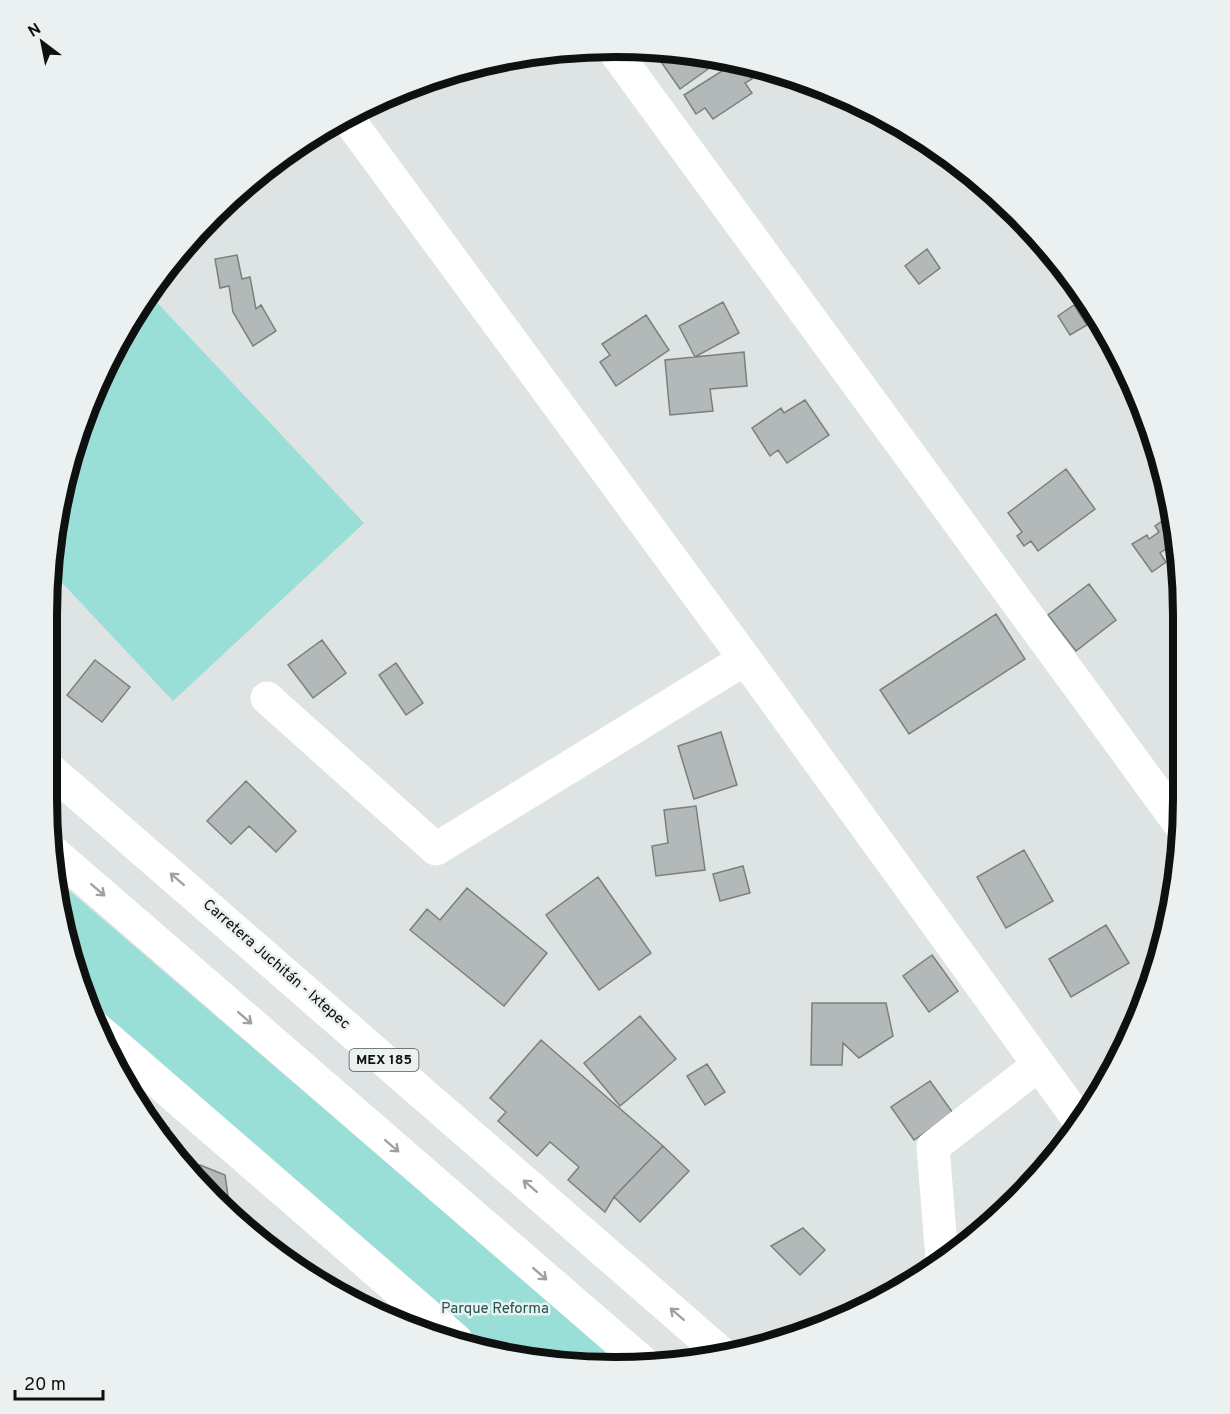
<svg xmlns="http://www.w3.org/2000/svg" width="1230" height="1414" viewBox="0 0 1230 1414" font-family="Overpass,sans-serif">
	<style>
		.green { fill: #99ded7 }
		.building { fill: #b3b8b8; stroke: #7a807f; stroke-width: 1.5 }
		.lines { fill: none; stroke-linecap: round; stroke-linejoin: round }
		.street { stroke: #fff; stroke-width: 33 }
		.primary { stroke: #fff; stroke-width: 33 }
		.oneway { stroke: #9fa0a0 }
		.labels { text-anchor: middle; dominant-baseline: central; stroke-width: 5; stroke-linejoin: round; paint-order: stroke }
		.shield { fill: #ebf1f0; stroke: #515454; stroke-width: 1.5 }
		.shield-label { font-size: 14px; font-weight: bold; fill: #0f1111 }
		.street-label { font-size: 15px; fill: #0f1111; stroke: #ebf1f0 }
		.park-label { font-size: 15px; fill: #205652; stroke: #ebf1f0 }
		.rim { fill: none; stroke: #0f1111; stroke-width: 8 }
	</style>
	<rect width="100%" height="100%" fill="#dee4e3"/>
	<path class="green" d="M149,294l215,229 -191,178 -122,-130v-31l54,-177z
		M57,880l566,485 -83,-2 -65,-18 -387,-341 -22,-58z"/>
	<path class="building" d="M670,51l52,8 -42,30 -21,-30z
		M736,62h4l12,17 -7,4 7,10 -39,26 -8,-11 -9,6 -12,-19z
		M927,249l13,19 -21,16 -14,-18z
		M237,255l5,24 8,-2 6,32 5,-4 15,26 -23,15 -20,-34 -4,-26 -9,2 -5,-29z
		M723,302l16,31 -44,24 -16,-31z
		M1074,305l13,20 -17,10 -12,-19z
		M646,315l23,35 -53,36 -16,-24 10,-7 -8,-11z
		M744,352l3,34 -37,3 3,22 -43,4 -5,-55z
		M805,400l24,35 -42,28 -9,-13 -8,6 -18,-28 29,-20 3,5z
		M1066,469l29,40 -57,42 -7,-10 -7,5 -7,-10 5,-4 -14,-19z
		M1165,519l8,11 5,27 -1,1 -8,-11 -9,6 6,9 -14,10 -20,-28 15,-9 2,4 10,-7 -4,-6z
		M1089,584l27,36 -40,31 -28,-36z
		M996,614l29,45 -116,75 -29,-44z
		M1182,620l1,22 -10,-15z
		M322,640l24,33 -33,25 -25,-33z
		M95,660l35,27 -28,35 -35,-27z
		M396,663l27,40 -17,12 -27,-40z
		M721,732l16,53 -43,14 -16,-53z
		M246,781l50,50 -20,21 -27,-26 -18,18 -24,-23z
		M696,806l9,64 -49,6 -4,-30 16,-3 -4,-33z
		M1024,850l29,51 -47,27 -29,-51z
		M743,866l7,27 -30,8 -7,-27z
		M598,877l53,76 -52,37 -53,-75z
		M467,888l80,65 -43,53 -94,-76 17,-21 13,11z
		M1106,925l23,38 -58,34 -22,-38z
		M932,955l26,36 -29,21 -26,-36z
		M812,1003h74l7,33 -34,22 -16,-15 -1,22h-31z
		M640,1016l36,43 -56,47 -36,-43z
		M541,1040l122,106 -49,51 -9,15 -37,-32 11,-13 -29,-25 -13,14 -39,-35 8,-9 -16,-14z
		M707,1064l18,28 -20,13 -18,-29z
		M930,1081l23,32 -39,27 -23,-33z
		M142,1106l27,22 -7,8z
		M663,1146l26,25 -49,51 -26,-25z
		M200,1165l25,10 4,28 -5,5 -34,-32z
		M803,1228l22,22 -25,25 -29,-29z"/>
	<g class="lines">
		<path class="street" d="M613,49l568,777
			M346,116l399,543 336,464
			M267,698l169,151 309,-190
			M97,1029l359,311
			M942,1259l-9,-112 104,-81"/>
		<path class="primary" d="M47,767l674,586
			M53,852l594,514"/>
	</g>
	<defs><path id="oneway-shaft" d="M-6 0H5M1.5-3L5.5 0L1.5 3" fill="none" stroke-width="1.6" stroke-linecap="round" stroke-linejoin="round" transform="scale(1.5)"/></defs>
	<g class="oneway">
		<use href="#oneway-shaft" transform="translate(177 879) rotate(-139)"/>
		<use href="#oneway-shaft" transform="translate(98 890) rotate(41)"/>
		<use href="#oneway-shaft" transform="translate(245 1018) rotate(41)"/>
		<use href="#oneway-shaft" transform="translate(392 1146) rotate(41)"/>
		<use href="#oneway-shaft" transform="translate(530 1186) rotate(-139)"/>
		<use href="#oneway-shaft" transform="translate(540 1274) rotate(41)"/>
		<use href="#oneway-shaft" transform="translate(677 1314) rotate(-139)"/>
	</g>
	<g class="labels">
		<rect class="shield" x="349.5" y="1049" width="69" height="22" rx="4.5"/>
		<g class="shield-label">
			<text x="384" y="1060">MEX 185</text>
		</g>
		<g class="street-label">
			<text transform="translate(276 965) rotate(41)">Carretera Juchitán - Ixtepec</text>
		</g>
		<g class="park-label">
			<text x="495" y="1309">Parque Reforma</text>
		</g>
	</g>
	<path d="M0 0H1230V1414H0ZM615 57H615A558 558 0 0 1 1173 615V799A558 558 0 0 1 615 1357H615A558 558 0 0 1 57 799V615A558 558 0 0 1 615 57Z" fill="#ebf1f0" fill-rule="evenodd"/>
	<path class="rim" d="M615 57H615A558 558 0 0 1 1173 615V799A558 558 0 0 1 615 1357H615A558 558 0 0 1 57 799V615A558 558 0 0 1 615 57Z"/>
	<g transform="translate(42 42) rotate(328)" stroke="#ebf1f0" stroke-width="4.5" paint-order="stroke">
	<path d="M0-4.5L10 22L0 15L-10 22Z" fill="#0f1111"/>
	<text y="-9" font-size="16" font-weight="bold" text-anchor="middle" fill="#0f1111">N</text>
	</g>
	<path d="M15 1390v9h88v-9" fill="none" stroke="#0f1111" stroke-width="3"/>
	<text x="24" y="1390" font-size="18" fill="#0f1111" stroke="#ebf1f0" stroke-width="4.5" paint-order="stroke">20 m</text>
</svg>
